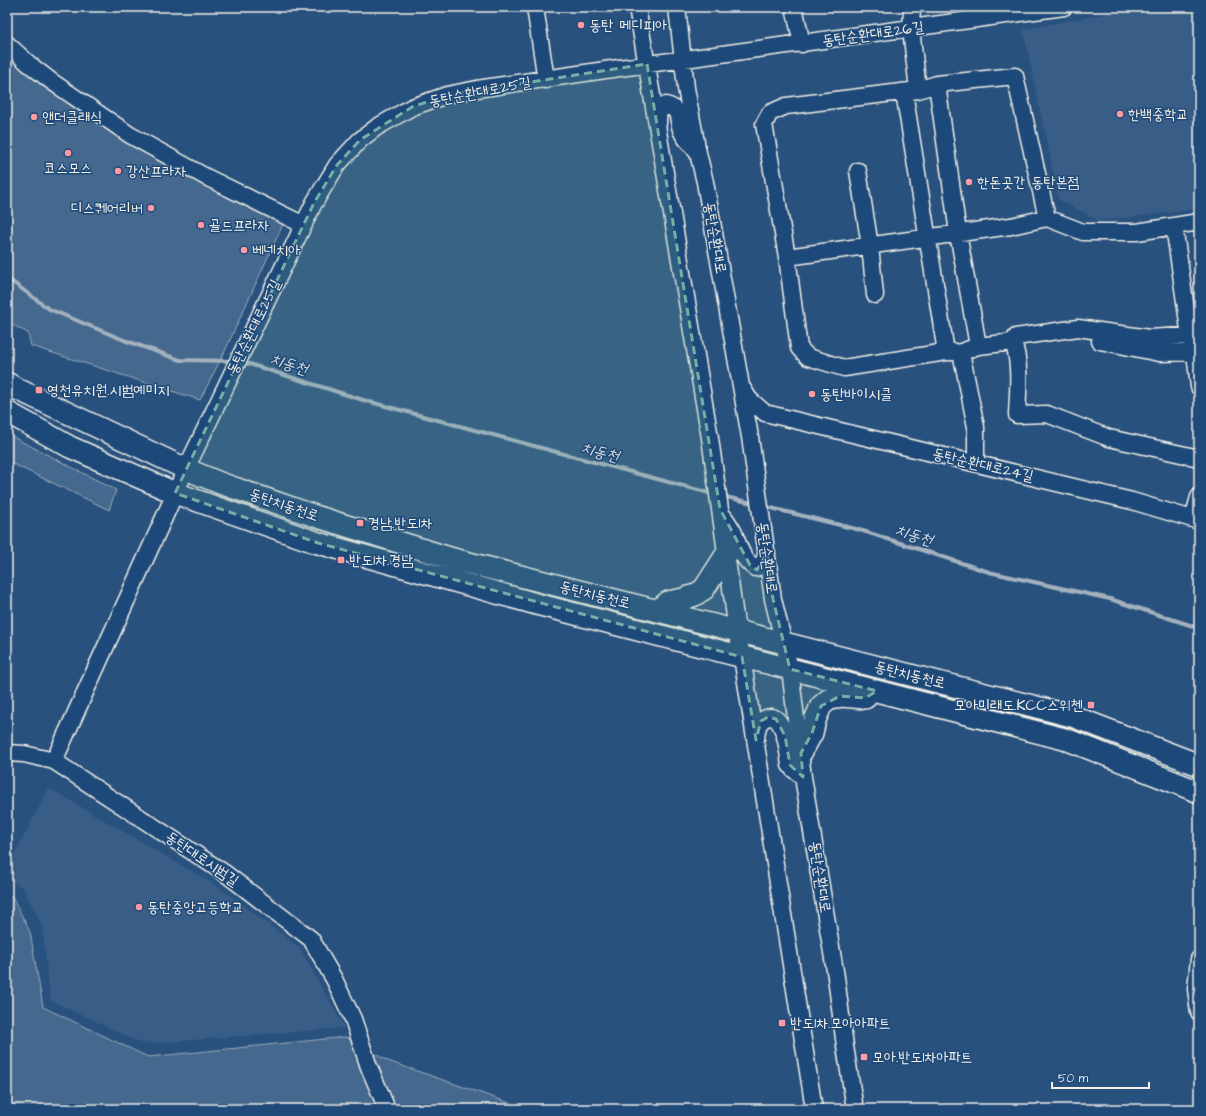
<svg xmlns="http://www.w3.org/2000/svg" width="1206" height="1116" viewBox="0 0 1206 1116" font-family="'Architects Daughter','Poor Story',sans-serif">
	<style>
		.built { fill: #375d86 }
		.green { fill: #45688e; stroke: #9cacbb }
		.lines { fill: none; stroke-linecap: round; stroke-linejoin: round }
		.stream { stroke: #a4b2be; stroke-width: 4 }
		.minor-casing { stroke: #f4f1e8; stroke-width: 19 }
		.major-casing { stroke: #f4f1e8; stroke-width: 24 }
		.minor { stroke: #1f4a7a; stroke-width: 16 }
		.major { stroke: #1f4a7a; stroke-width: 21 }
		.marked { fill: #76ada5; fill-opacity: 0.2; stroke: #76ada5; stroke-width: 3; stroke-dasharray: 8 5; stroke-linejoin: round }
		.poi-dot { fill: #ff9aa2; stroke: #1f4a7a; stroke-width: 1.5 }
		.labels { text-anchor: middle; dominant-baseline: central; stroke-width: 3; stroke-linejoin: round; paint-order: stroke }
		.poi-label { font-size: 15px; fill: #f4f1e8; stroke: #1f4a7a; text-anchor: start }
		.street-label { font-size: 15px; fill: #f4f1e8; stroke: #1f4a7a }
		.water-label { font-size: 16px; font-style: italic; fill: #d9dcda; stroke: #1f4a7a }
	</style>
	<rect width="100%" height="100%" fill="#28517e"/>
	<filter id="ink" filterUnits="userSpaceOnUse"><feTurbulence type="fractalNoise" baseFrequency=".025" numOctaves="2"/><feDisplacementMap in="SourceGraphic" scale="8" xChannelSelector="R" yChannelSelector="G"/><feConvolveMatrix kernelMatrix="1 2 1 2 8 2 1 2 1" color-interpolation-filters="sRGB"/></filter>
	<g filter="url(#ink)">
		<path class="built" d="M1144,7h55v202l-100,12 -40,-21 -36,-171z
			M49,788l170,99 80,60 46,81 -202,16 -93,-44 -8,-74 -19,-38 -16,-9v-11z"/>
		<path class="green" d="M7,52l277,170 -60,131 -24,47 -169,-54 -3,-13 -21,-11z
			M7,434l109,56 -7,20 -102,-49z
			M7,893l5,3 18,36 13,75 105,50 198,-20 42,24 139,48h-520z"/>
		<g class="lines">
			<path class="stream" d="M7,278l42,31 75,31 56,20 54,1
				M243,362l120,38 350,94
				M722,496l34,8
				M763,506l97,24 129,42 121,27 89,29"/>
			<g class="minor-casing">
				<path id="minor" d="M535,7l11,73
					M637,7l73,431 27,193 5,26 72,452
					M677,7l9,81 12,65 7,29 45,255 23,162 17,70 13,108 33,200 9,69 10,63
					M794,7l8,37
					M912,7l-1,22 7,61 -132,16 -16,7 -6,11 23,133 12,91 9,9 36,11 102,-16
					M7,44l22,20 22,17 79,54 76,42 98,48
					M937,84l21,149 20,113
					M918,90l19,-6 78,-8 32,142 36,14h54l62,-10
					M904,92l42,260h9
					M658,124c0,-8 0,-15 8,-19 17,4 10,18 17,29 3,6 10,12 14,18
					M858,171l12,75 5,49
					M1174,226l16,110 5,17 4,34
					M787,257l224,-31 36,-8
					M1100,341l59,12 40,-1
					M1013,342l3,-5 62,-9 71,10 50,-3
					M743,389l6,10 16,14 367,88 67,20
					M976,463v-36l-15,-75 17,-6 35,-4c8,21 5,50 4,73l30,-1 62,24 90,20
					M724,517c3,4 6,9 9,14 6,14 8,28 22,37 8,-2 9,-8 12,-15
					M1193,519l6,-22
					M756,739c1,-9 1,-17 10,-21 19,-8 22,36 24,47l3,4 10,8
					M7,753l17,1 30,7 172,113 85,65 23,40 19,40 16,48 18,42
					M54,761l132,-292 128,-266 23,-38 23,-25 17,-13 35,-20 35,-12 30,-6 135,-20 452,-62
					M1199,959l-3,30 3,23"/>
			</g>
			<g class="major-casing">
				<path id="major" d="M7,383l10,6 169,80 34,14 95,33 138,43 619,157 127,49
					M7,412l63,35 105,46 143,50 222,62 528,135 131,52
					M657,611l11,-9 15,-3 12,-4 9,-6 22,-34
					M801,753l11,-20 3,-13 6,-14 7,-6 12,-4 25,2"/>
			</g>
			<use href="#minor" class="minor"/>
			<use href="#major" class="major"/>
		</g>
	</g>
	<path class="marked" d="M647,64l73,445 30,56 7,5 10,-17 6,46 17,70 87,22 -12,7 -25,-2 -19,10 -9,27 -11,20 2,24 -13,-12 -5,-29 -9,-17 -8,-2 -7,4 -5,19 -14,-83 -424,-114 -143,-50 139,-290 23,-38 23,-25 52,-33 35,-12z"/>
	<g class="poi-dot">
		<circle cx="581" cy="25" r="4"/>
		<circle cx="1120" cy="114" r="4"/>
		<circle cx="34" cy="117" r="4"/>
		<circle cx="68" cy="153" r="4"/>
		<circle cx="118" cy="171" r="4"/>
		<circle cx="969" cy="182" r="4"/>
		<circle cx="151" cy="208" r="4"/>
		<circle cx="201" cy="225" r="4"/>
		<circle cx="244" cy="250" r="4"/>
		<rect x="35" y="386" width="8" height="8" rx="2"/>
		<circle cx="812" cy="394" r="4"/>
		<rect x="356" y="519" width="8" height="8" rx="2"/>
		<rect x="337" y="556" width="8" height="8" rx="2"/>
		<rect x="1087" y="701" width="8" height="8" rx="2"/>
		<circle cx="139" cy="907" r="4"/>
		<rect x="778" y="1019" width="8" height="8" rx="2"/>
		<rect x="860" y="1053" width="8" height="8" rx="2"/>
	</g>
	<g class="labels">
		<g class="poi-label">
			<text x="589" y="25">동탄 메디피아</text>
			<text x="1128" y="114">한백중학교</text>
			<text x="42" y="117">앤더클래식</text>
			<text x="68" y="168" text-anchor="middle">코스모스</text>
			<text x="126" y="171">강산프라자</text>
			<text x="977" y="182">한돈곳간 동탄본점</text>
			<text x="143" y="208" text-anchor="end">디스퀘어리버</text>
			<text x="209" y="225">골드프라자</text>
			<text x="252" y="250">베네치아</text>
			<text x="47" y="390">영천유치원.시범예미지</text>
			<text x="820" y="394">동탄바이시클</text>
			<text x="368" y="523">경남.반도1차</text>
			<text x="349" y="560">반도1차.경남</text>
			<text x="1083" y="705" text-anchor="end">모아미래도.KCC스위첸</text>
			<text x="147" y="907">동탄중앙고등학교</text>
			<text x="790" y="1023">반도1차.모아아파트</text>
			<text x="872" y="1057">모아.반도1차아파트</text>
		</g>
		<g class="street-label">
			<text transform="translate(873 34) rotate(-8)">동탄순환대로26길</text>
			<text transform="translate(480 92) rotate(-11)">동탄순환대로25길</text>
			<text transform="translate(715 238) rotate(80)">동탄순환대로</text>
			<text transform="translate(254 327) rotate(-64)">동탄순환대로25길</text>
			<text transform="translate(983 465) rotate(13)">동탄순환대로24길</text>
			<text transform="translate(284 505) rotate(19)">동탄치동천로</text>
			<text transform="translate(767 558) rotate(82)">동탄순환대로</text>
			<text transform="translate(595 595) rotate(14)">동탄치동천로</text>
			<text transform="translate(910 675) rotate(14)">동탄치동천로</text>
			<text transform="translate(202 859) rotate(34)">동탄대로시범길</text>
			<text transform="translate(820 877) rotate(81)">동탄순환대로</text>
		</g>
		<g class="water-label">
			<text transform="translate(289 364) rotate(18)">치동천</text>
			<text transform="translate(600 452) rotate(15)">치동천</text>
			<text transform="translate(914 535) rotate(18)">치동천</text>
		</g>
	</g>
	<rect width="1206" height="1116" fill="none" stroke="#1f4a7a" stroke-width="24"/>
	<rect x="12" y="12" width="1182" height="1092" fill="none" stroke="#f4f1e8" stroke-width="1.5" filter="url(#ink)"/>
	<path d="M1052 1082v6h97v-6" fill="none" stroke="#f4f1e8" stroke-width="2"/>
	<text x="1058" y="1082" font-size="12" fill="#f4f1e8" stroke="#1f4a7a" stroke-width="3" paint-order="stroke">50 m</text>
</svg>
